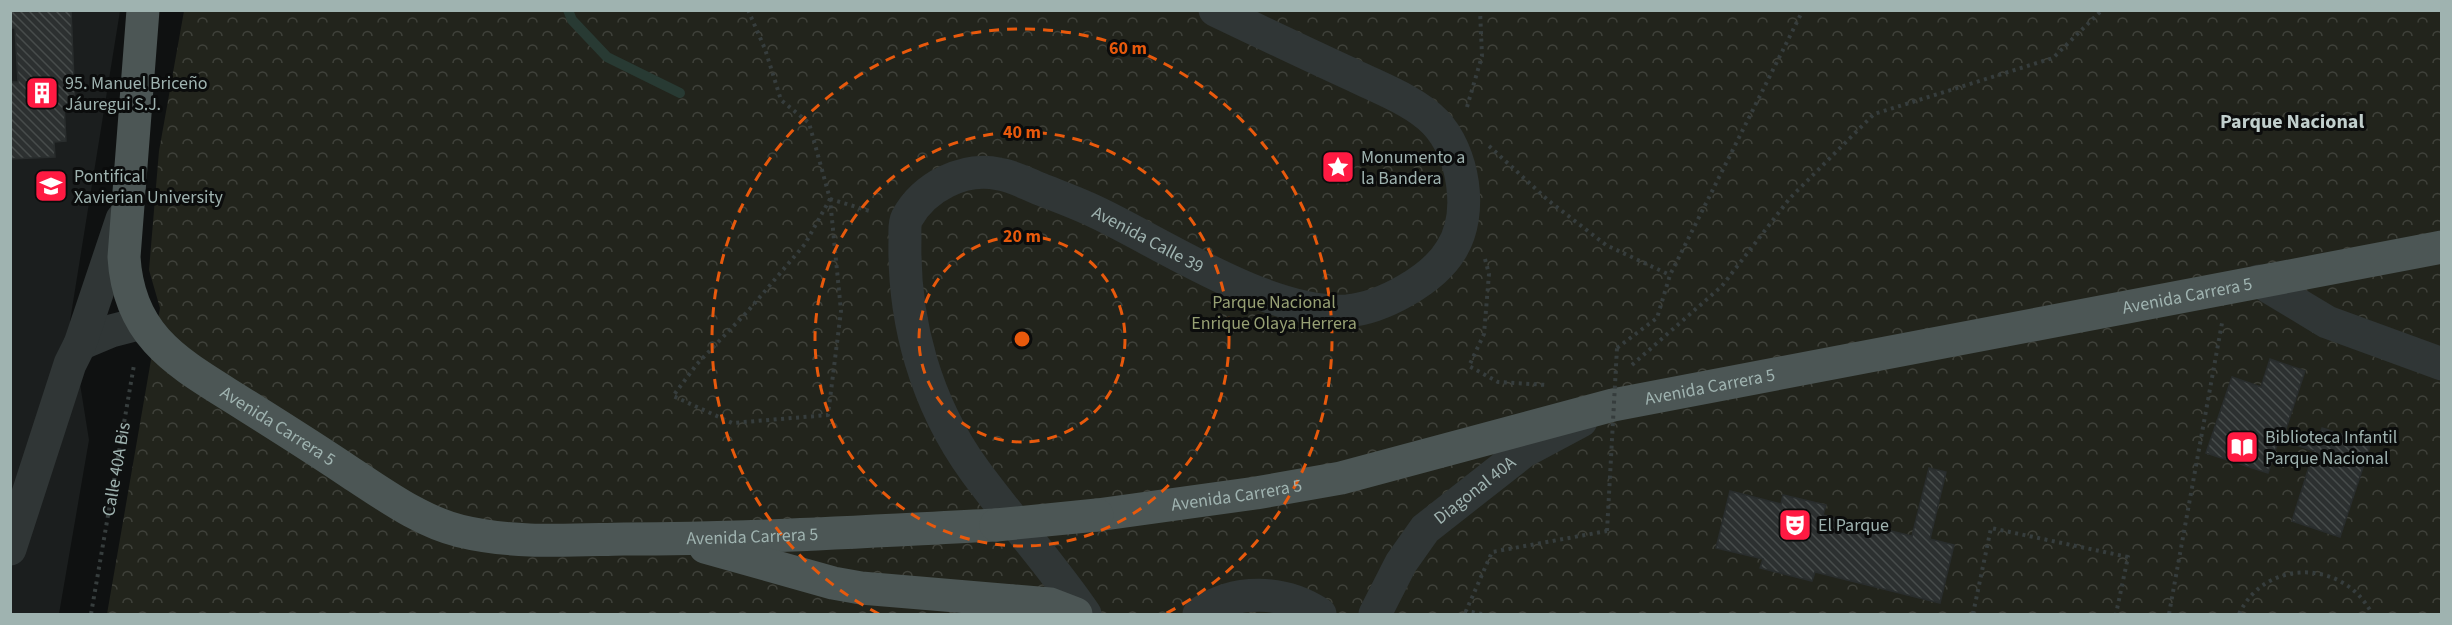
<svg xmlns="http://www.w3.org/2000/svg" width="2452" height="625" viewBox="0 0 2452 625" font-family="'Source Sans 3',sans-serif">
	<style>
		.built { fill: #1b1e1e }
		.forest { fill: url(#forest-crowns) }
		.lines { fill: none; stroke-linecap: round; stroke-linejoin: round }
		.stream { stroke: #283a33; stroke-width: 10 }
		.building { fill: url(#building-back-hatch); stroke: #292d2d; stroke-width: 1.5 }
		.path { stroke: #363d3d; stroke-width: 4; stroke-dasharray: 3 4.5; stroke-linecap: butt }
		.minor { stroke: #303636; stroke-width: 33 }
		.major { stroke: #4c5655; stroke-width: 33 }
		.path-bridge { stroke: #363d3d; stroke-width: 4; stroke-dasharray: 3 4.5; stroke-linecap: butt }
		.major-bridge { stroke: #4c5655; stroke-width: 33 }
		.ring { fill: none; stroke: #e8590c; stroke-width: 3; stroke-dasharray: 10 8 }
		.labels { text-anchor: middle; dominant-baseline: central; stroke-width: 6; stroke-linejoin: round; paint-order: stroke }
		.poi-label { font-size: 18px; fill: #9fb3b0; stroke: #0b0c0c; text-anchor: start }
		.street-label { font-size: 18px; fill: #9fb3b0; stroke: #0b0c0c }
		.park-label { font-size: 18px; fill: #97a074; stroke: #0b0c0c }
		.neighbourhood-label { font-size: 20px; font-weight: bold; fill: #c1cfcd; stroke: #0b0c0c }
		.centre { fill: #e8590c; stroke: #0b0c0c; stroke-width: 3 }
		.ring-label { font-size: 18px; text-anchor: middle; font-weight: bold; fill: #e8590c; stroke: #0b0c0c; stroke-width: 6; stroke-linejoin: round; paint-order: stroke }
	</style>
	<defs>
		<pattern id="forest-crowns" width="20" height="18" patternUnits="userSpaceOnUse" patternTransform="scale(1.5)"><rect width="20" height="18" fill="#22241c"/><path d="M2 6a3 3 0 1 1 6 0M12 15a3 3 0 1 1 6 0" fill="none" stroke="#3f413a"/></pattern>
		<pattern id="building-back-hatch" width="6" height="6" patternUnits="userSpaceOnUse" patternTransform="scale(1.5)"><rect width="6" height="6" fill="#2c3030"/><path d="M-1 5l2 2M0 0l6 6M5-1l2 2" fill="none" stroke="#474c4b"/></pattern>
	</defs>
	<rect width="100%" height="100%" fill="#0f1111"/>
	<path class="built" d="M10,11h110l-50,310 19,119 -30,174h-48z"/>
	<path class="forest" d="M184,11h2257v603h-2334l53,-306 -11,-38 10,-119z"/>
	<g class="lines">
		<path class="stream" d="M568,10l4,10 35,37 73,36"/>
	</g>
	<path class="building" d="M10,10h61l4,94h-11l2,37 -12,1 1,15 -45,2v-77h8l-3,-54h-5z
		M2270,359l35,12 -20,61 32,11 5,-15 49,15 -31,94 -48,-16 22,-70 -35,-12 -11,34 -62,-20 26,-76 29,10z
		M1929,468l17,4 -16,67 24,6 -14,58 -125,-31 -3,9 -52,-13 3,-9 -47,-11 14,-57 51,13 2,-9 43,10 -3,10 89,21z"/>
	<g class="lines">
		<g class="path">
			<path d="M748,10l17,39 16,51 28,23 21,76 11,112 -13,104 -96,8 -59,-27 24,-32 51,-53 57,-67 25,-45"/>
			<path d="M1467,107l15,-51 -2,-46"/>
			<path d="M1489,146l60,55 57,44 64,30"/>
			<path d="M830,199l43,13"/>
			<path d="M1485,259l4,15 -5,60 -15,32 29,16 49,3"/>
			<path d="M1617,348l40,-30 13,-43 133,-265"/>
			<path d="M1632,365l90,-79 68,-88 84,-84 179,-56 49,-48"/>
			<path id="s1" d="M91,614l43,-249"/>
			<path d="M1482,614l-16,-3 26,-59 115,-21"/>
			<path d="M1973,614l18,-86 137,29 -12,57"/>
			<path d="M2169,614l53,-291"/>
			<path d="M2239,614c27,-57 106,-54 133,0"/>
		</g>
		<g class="minor">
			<path d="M2259,281l68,41 115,42"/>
			<path d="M80,344l31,-13 31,-8"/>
			<path d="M10,549l60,-185 10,-20 42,-125"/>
			<path id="s2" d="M1085,614c-34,-50 -75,-95 -110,-143 -49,-67 -72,-150 -70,-232 0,-7 -1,-15 2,-21 17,-31 57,-52 92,-44 14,2 28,10 41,15 20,8 40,15 60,25 68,33 170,101 247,97 35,-3 86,-31 104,-61 23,-36 13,-98 -16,-128 -20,-21 -56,-34 -82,-47 -46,-21 -92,-43 -138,-65"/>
			<path d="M1199,614c36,-26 85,-24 121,0"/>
			<path id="s3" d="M1375,614l26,-51 24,-34 98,-77 58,-31"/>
		</g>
		<g class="major">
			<path id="s4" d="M143,10l-19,247c5,84 59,108 123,149 35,22 70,44 104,67 34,22 69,48 109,58 53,13 110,9 164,8 124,0 248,-8 372,-14"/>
			<path id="s5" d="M1097,515l159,-22 85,-15 272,-73 829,-158"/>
			<path d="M705,547l128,36 28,5 189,16 26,10"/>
		</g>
		<path class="path-bridge" d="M1607,531l10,-183"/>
		<path class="major-bridge" d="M996,525l101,-10"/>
	</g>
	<g class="ring">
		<circle cx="1022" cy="339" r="103"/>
		<circle cx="1022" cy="339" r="207"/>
		<path d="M879 614A310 310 0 1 1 1165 614"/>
	</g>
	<defs>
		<g id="building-square" transform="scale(1.725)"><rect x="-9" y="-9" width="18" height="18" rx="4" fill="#ff1a42" stroke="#0b0c0c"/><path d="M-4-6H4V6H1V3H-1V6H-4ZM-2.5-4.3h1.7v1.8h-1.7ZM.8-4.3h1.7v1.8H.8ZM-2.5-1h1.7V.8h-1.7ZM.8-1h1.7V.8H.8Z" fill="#fff"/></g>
		<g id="sight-square" transform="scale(1.725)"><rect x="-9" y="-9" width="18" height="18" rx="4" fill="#ff1a42" stroke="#0b0c0c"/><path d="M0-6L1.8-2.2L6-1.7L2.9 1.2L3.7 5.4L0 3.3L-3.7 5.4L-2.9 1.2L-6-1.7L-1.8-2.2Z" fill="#fff"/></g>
		<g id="university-square" transform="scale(1.725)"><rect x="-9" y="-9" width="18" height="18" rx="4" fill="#ff1a42" stroke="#0b0c0c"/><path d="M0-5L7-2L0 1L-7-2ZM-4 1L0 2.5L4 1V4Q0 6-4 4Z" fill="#fff"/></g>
		<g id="library-square" transform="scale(1.725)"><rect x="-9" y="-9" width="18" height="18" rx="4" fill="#ff1a42" stroke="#0b0c0c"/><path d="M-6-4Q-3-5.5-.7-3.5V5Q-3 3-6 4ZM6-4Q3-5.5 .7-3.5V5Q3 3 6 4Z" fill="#fff"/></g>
		<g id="theatre-square" transform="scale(1.725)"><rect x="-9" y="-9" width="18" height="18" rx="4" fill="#ff1a42" stroke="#0b0c0c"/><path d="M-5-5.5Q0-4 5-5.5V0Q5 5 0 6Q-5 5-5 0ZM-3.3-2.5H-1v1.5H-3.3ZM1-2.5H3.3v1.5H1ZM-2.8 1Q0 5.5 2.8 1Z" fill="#fff"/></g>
	</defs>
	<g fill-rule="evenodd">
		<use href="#building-square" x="42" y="93"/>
		<use href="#sight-square" x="1338" y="167"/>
		<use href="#university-square" x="51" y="186"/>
		<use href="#library-square" x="2242" y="447"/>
		<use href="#theatre-square" x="1795" y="525"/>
	</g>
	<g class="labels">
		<g class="poi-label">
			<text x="65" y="83">95. Manuel Briceño<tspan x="65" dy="21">Jáuregui S.J.</tspan></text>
			<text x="1361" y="157">Monumento a<tspan x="1361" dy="21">la Bandera</tspan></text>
			<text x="74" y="176">Pontifical<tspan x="74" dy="21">Xavierian University</tspan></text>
			<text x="2265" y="437">Biblioteca Infantil<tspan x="2265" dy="21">Parque Nacional</tspan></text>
			<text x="1818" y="525">El Parque</text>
		</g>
		<g class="street-label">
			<text stroke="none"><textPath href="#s2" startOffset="720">Avenida Calle 39</textPath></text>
			<text stroke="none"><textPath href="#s5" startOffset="1113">Avenida Carrera 5</textPath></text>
			<text stroke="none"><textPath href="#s5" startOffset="627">Avenida Carrera 5</textPath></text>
			<text stroke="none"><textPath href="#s4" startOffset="488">Avenida Carrera 5</textPath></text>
			<text stroke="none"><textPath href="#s1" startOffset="147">Calle 40A Bis</textPath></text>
			<text stroke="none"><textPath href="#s3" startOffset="162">Diagonal 40A</textPath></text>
			<text stroke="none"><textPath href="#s5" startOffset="141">Avenida Carrera 5</textPath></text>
			<text stroke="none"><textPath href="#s4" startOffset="992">Avenida Carrera 5</textPath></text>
		</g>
		<g class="park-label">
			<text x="1274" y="302">Parque Nacional<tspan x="1274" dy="21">Enrique Olaya Herrera</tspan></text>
		</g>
		<g class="neighbourhood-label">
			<text x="2292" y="122">Parque Nacional</text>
		</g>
	</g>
	<circle cx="1022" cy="339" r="9" class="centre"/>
	<g class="ring-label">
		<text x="1128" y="54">60 m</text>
		<text x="1022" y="138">40 m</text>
		<text x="1022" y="242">20 m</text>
	</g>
	<rect width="2452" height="625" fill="none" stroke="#9fb3b0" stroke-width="24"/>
</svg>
